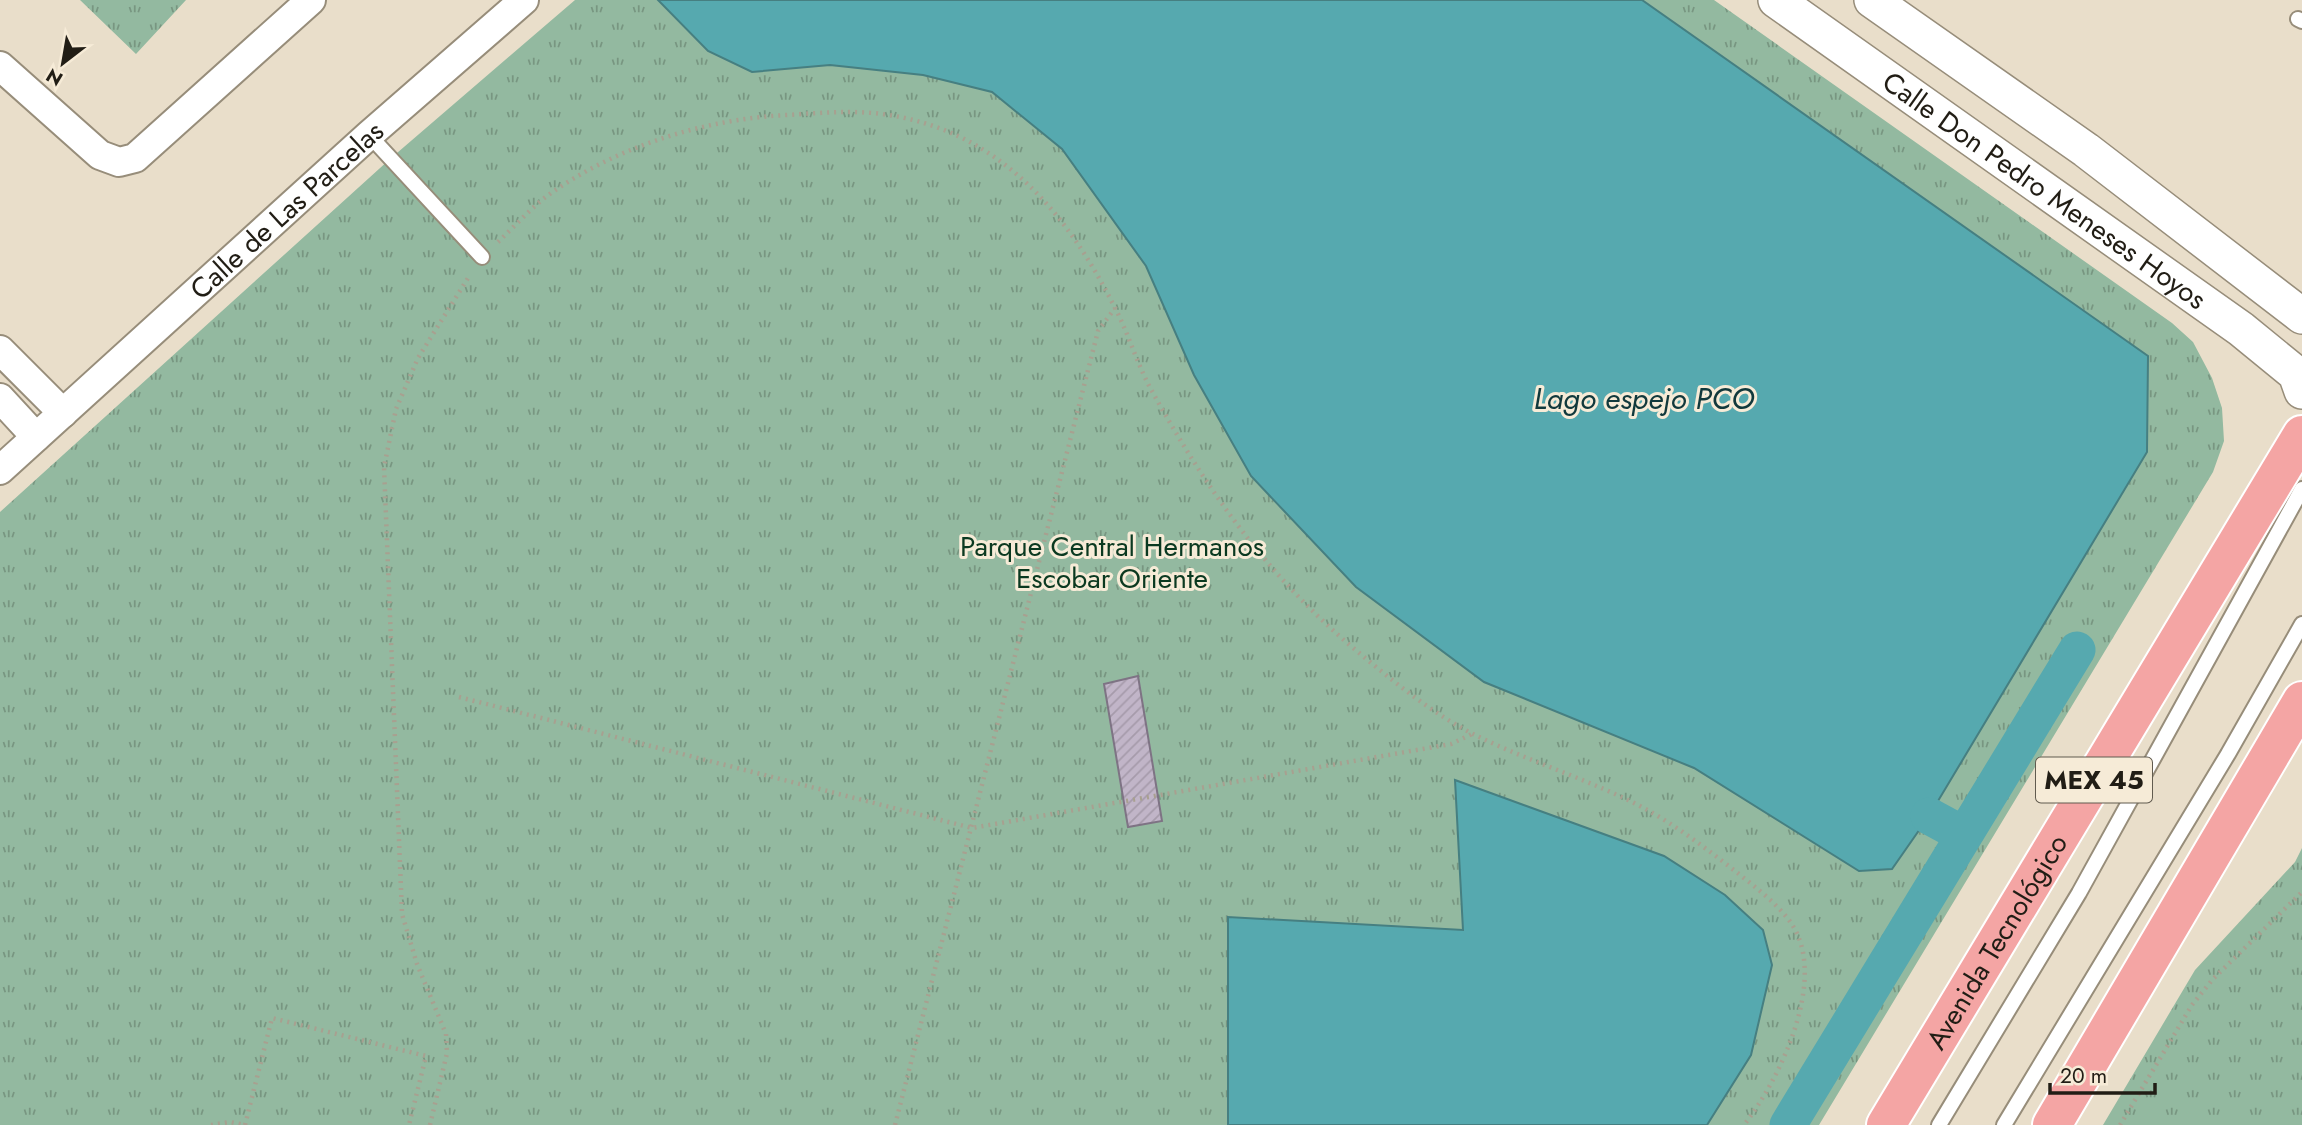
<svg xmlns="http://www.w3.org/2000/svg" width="2302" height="1125" viewBox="0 0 2302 1125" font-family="Jost,sans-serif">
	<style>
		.park { fill: url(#park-tufts) }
		.water { fill: #56a9af; stroke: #467f81; stroke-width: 2 }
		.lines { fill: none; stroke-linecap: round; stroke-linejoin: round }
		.canal { stroke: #56a9af; stroke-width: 37 }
		.building { fill: url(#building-hatch); stroke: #7e7384; stroke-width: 2 }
		.service-casing { stroke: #978d7a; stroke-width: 18 }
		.minor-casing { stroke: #978d7a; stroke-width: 32 }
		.tertiary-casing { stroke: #978d7a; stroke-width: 38 }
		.primary-casing { stroke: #fff; stroke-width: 42 }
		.path { stroke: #a8a090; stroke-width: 4.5; stroke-dasharray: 2 5; stroke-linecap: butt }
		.service { stroke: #fff; stroke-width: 14 }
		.minor { stroke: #fff; stroke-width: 28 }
		.tertiary { stroke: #fff; stroke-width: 35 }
		.primary { stroke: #f4a5a4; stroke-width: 38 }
		.labels { text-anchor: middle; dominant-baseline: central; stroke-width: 6; stroke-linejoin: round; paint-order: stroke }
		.shield { fill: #f6ebd7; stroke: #615b4f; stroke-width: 2 }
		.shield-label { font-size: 26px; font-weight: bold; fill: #211d15 }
		.street-label { font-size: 28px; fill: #211d15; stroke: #f6ebd7 }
		.park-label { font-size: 28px; fill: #0a3920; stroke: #f6ebd7 }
		.water-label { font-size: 30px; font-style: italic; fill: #11393c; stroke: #f6ebd7 }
	</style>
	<defs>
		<pattern id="park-tufts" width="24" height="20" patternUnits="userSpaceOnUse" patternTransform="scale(1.75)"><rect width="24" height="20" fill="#93b9a0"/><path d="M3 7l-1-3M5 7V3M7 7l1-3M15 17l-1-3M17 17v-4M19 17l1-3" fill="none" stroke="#789681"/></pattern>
		<pattern id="building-hatch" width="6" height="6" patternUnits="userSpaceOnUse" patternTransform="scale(1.75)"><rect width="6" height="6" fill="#c1b5c8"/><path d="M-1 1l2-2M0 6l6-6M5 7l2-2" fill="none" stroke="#a69bab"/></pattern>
	</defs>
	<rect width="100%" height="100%" fill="#e9deca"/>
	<path class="park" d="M80,0h106l-50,54z
		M575,0h1139l458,323 21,19 19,36 10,30 2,33 -11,31 -394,653h-1819v-613l390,-353z
		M2302,848v277h-199l92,-155 100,-108z"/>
	<path class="water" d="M658,0h984l506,356 -1,96 -218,364 -37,53 -33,2 -165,-103 -210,-86 -128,-95 -105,-111 -57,-101 -48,-109 -84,-117 -70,-57 -69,-17 -93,-10 -78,7 -44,-21z
		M1455,780l209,76 61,39 38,35 9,35 -21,90 -44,70h-479v-208l235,13z"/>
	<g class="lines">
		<path class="canal" d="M1929,816l35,19
			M1788,1125l289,-475"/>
	</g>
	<path class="building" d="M1138,676l24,145 -34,6 -24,-143z"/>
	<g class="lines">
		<g class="service-casing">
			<path id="service" d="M2298,19l4,2
				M369,135l113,122
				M1939,1125l140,-232 223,-404
				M2004,1125l224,-371 74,-130"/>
		</g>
		<g class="minor-casing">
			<g id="minor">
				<path d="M0,66l100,89 19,7 16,-4 176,-158"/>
				<path d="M0,350l63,63"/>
				<path d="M0,398l36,39"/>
				<path id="s1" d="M0,470l369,-335 155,-135"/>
			</g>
		</g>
		<g class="tertiary-casing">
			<g id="tertiary">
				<path id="s2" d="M1776,0l465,329 55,45 6,17"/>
				<path d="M1872,0l214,150 216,166"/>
			</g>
		</g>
		<g class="primary-casing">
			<g id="primary">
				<path id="s3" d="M1886,1125l416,-690"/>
				<path d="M2052,1125l250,-424"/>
			</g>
		</g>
		<path class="path" d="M498,242c16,-15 32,-33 49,-46 68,-49 157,-77 240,-81 32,-2 64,-5 95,-1 114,15 183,95 232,192 15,28 23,59 39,87 55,99 117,186 205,259 36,30 75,62 117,83 51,25 106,42 157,67 37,18 71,44 103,69 19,15 42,32 56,52 38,55 -11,156 -47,202
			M459,697l513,131 479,-84 21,-10
			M211,1125l19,-3 15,3
			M245,1125l27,-107 154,38 -17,69
			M430,1125l17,-72 -1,-19 -29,-70 -15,-50 -18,-447 12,-58 22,-51 50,-80
			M895,1125l203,-794 17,-23
			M2120,1125l72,-120 21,-26 89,-87"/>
		<use href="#service" class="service"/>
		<use href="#minor" class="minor"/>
		<use href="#tertiary" class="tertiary"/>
		<use href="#primary" class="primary"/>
	</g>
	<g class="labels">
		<rect class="shield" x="2036" y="757.5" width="116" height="45" rx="5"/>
		<g class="shield-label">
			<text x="2094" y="780">MEX 45</text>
		</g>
		<g class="street-label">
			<text stroke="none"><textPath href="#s2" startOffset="329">Calle Don Pedro Meneses Hoyos</textPath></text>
			<text stroke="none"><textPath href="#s1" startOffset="387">Calle de Las Parcelas</textPath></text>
			<text stroke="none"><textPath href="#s3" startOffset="214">Avenida Tecnológico</textPath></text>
		</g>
		<g class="park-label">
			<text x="1112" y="546">Parque Central Hermanos<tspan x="1112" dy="32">Escobar Oriente</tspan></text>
		</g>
		<g class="water-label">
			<text x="1644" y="398">Lago espejo PCO</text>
		</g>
	</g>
	<g transform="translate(63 63) rotate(211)" stroke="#f6ebd7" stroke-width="5" paint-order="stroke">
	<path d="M0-5L12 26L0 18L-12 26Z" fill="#211d15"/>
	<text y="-10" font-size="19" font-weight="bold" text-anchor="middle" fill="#211d15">N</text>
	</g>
	<path d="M2050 1083v10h105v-10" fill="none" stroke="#211d15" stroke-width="3.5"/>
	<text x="2060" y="1083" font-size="21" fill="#211d15" stroke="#f6ebd7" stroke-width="5" paint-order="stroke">20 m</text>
</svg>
